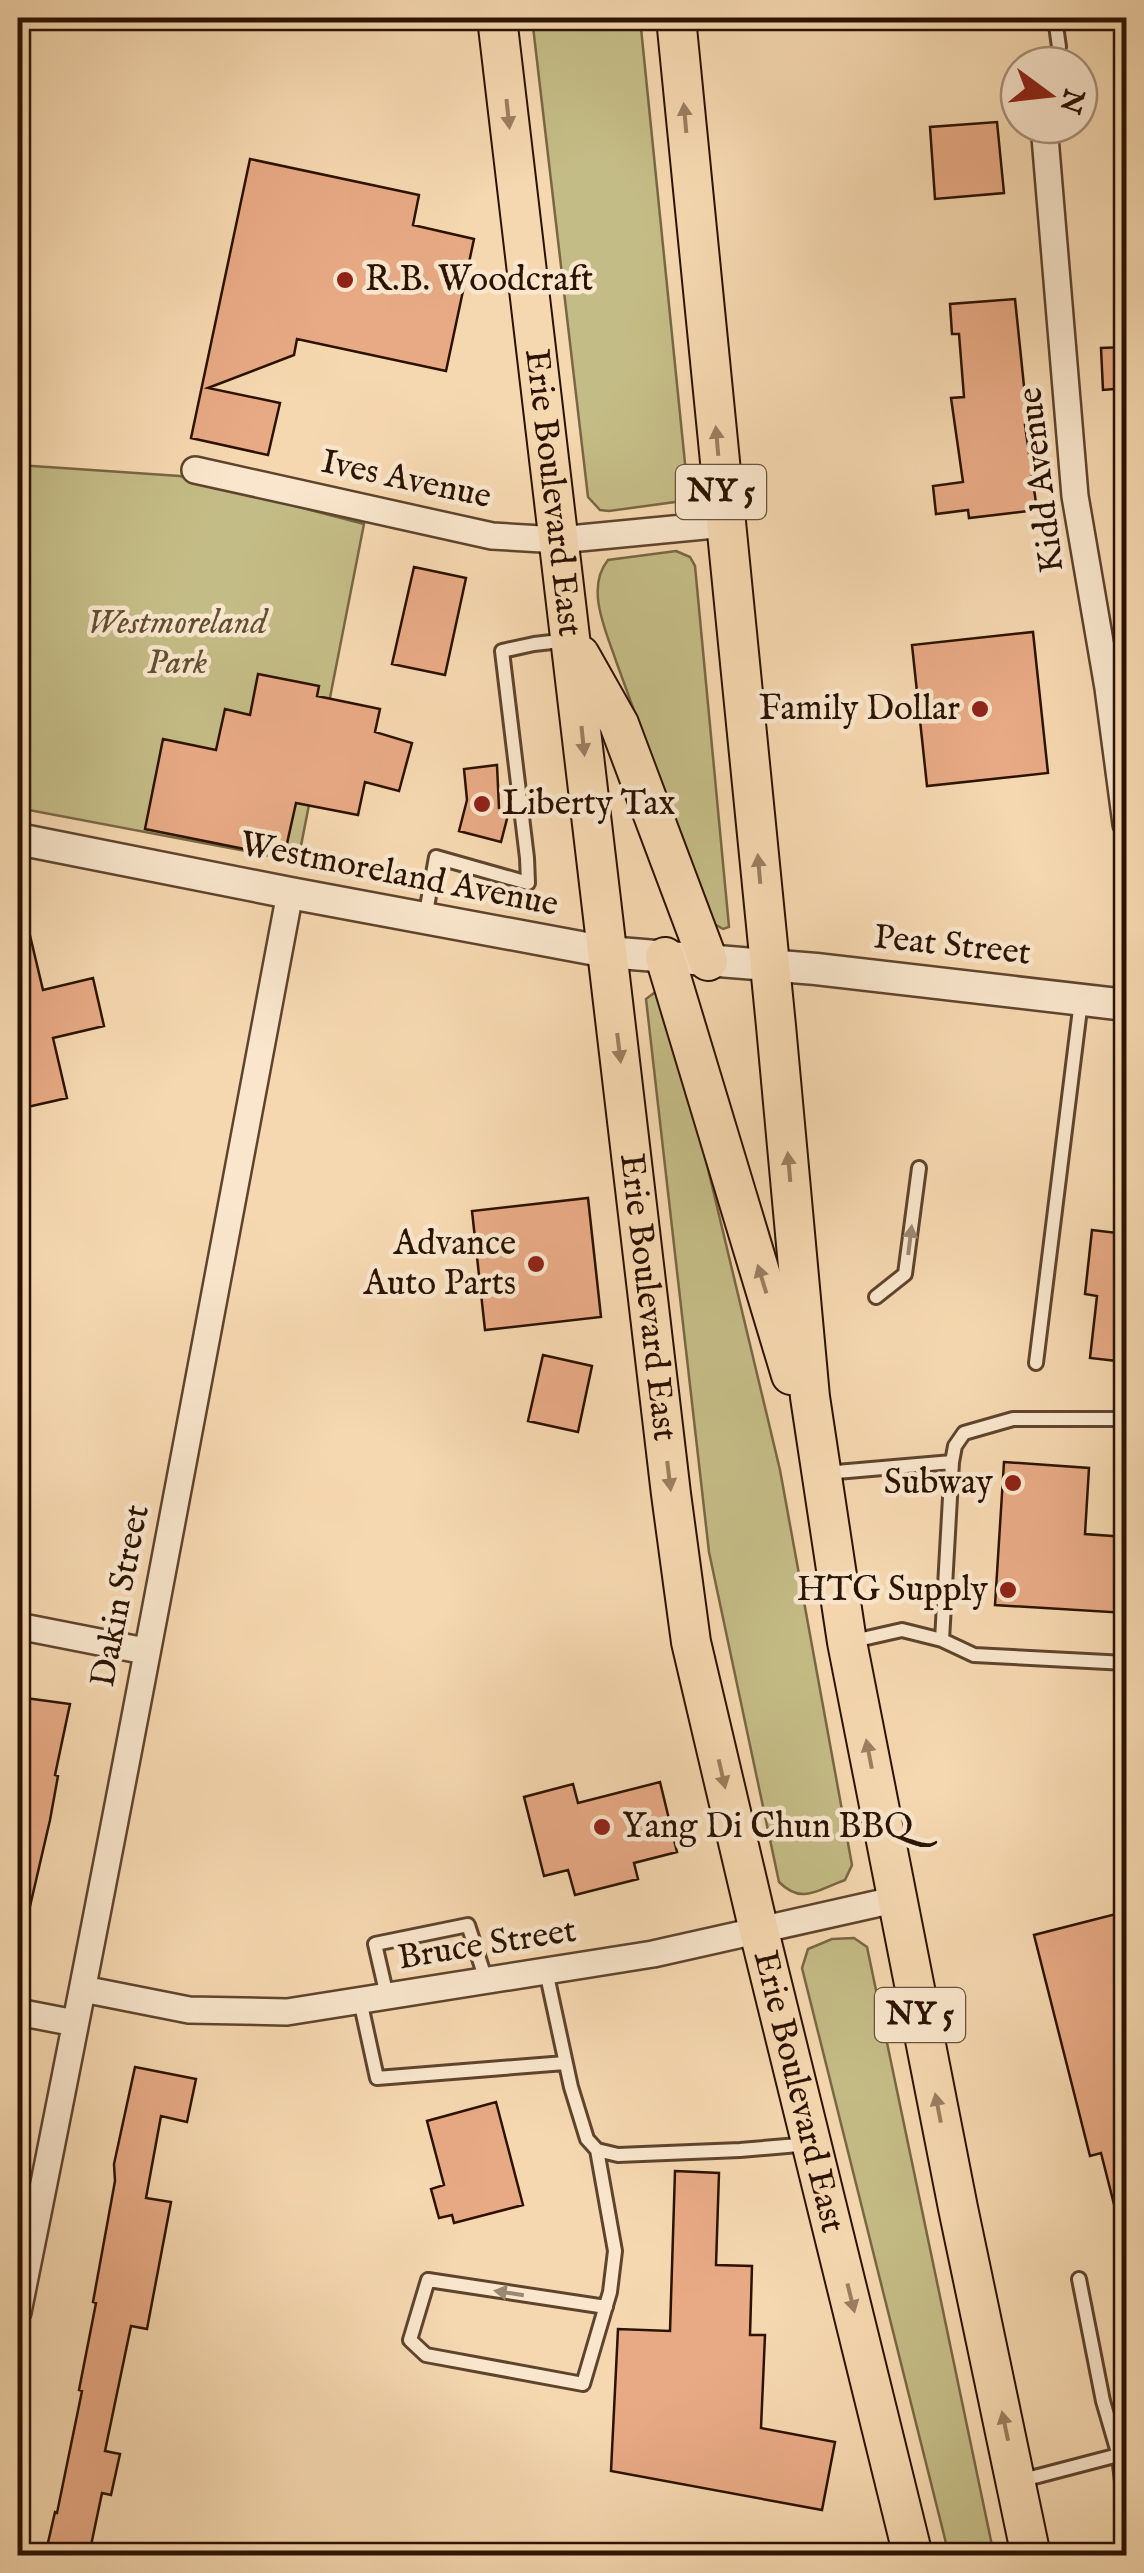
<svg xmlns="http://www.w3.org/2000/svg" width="1144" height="2573" viewBox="0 0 1144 2573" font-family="'IM FELL English',serif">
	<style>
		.green { fill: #c4bc86; stroke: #786744; stroke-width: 2.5 }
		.building { fill: #e8aa85; stroke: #2b1201; stroke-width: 2.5 }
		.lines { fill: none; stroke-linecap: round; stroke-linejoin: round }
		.service-casing { stroke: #5e442d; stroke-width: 18 }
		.minor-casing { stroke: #5e442d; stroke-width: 30 }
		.tertiary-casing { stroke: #5e442d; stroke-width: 35 }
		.primary-casing { stroke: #2b1201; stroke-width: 42 }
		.service { stroke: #f9e6cc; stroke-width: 12 }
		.minor { stroke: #f9e6cc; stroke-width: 25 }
		.tertiary { stroke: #f9e6cc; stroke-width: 30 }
		.primary { stroke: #f6d8b0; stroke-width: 38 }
		.oneway { fill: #9b7f61 }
		.oneway2 { fill: #9c8771 }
		.poi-dot { fill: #8f2418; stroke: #f9e6cc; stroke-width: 4 }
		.labels { text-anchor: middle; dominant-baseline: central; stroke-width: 9; stroke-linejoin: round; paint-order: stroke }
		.shield { fill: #f9e6cc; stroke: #69523e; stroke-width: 2.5 }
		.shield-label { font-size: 32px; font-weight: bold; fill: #2b1201 }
		.poi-label { font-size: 35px; fill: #2b1201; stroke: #f9e6cc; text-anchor: end }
		.street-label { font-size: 35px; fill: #2b1201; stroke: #f9e6cc }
		.park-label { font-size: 35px; font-style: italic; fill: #614e30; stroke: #f9e6cc }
	</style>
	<rect width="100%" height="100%" fill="#f6d8b0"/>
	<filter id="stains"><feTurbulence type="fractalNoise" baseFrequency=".002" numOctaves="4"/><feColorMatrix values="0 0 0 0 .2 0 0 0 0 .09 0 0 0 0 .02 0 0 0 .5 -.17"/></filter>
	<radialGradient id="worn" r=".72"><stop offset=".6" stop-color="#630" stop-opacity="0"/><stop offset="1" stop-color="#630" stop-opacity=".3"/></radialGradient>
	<path class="green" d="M532,18h108l47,465 -1,6 -11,13 -66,9 -9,-1 -12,-13z
		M18,465l162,11 184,48 -66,337 -280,-53z
		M676,551l14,6 5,9 34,361 -6,2 -12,-7 -95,-261c-10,-30 -31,-73 -8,-101z
		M654,993l12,1 4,16 110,460 72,395 -7,15c-28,10 -43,25 -66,2l-70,-330 -63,-553z
		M854,1938l13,9 127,608h-45l-147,-587 6,-19 24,-10z"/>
	<path class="building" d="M997,122l7,71 -69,6 -5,-72z
		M250,159l169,36 -6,30 61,14 -28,132 -149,-32 -3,16 -86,33 72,15 -12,52 -77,-17z
		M1015,299l13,126h-3l12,85 -68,8 -1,-8 -32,4 -3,-28 30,-4 -12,-84 13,-1 -5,-63h-7l-2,-30z
		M1126,347v41l-23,2 -2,-42z
		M414,567l52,11 -21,97 -53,-11z
		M1033,632l15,141 -121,13 -15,-141z
		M258,674l61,12 -2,10 63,13 -5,23 37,11 -13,48 -34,-9 -7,33 -62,-12 -12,54 -139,-28 18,-90 53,11 9,-41 25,6z
		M497,765l2,43 10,3 -8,31 -42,-11 8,-31 -3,-31z
		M27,923l16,67 50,-12 11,48 -51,12 14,60 -44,10 -5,-22v-162z
		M588,1198l13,119 -116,13 -13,-119z
		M1092,1230l34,4v128l-36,-4 7,-62 -12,-2z
		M543,1355l49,11 -14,66 -50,-11z
		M1004,1462l85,6 -4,66 41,3v76l-131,-8z
		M18,1697l52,7 -15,71 3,1 -8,44 -22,95 -10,-1z
		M660,1782l17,70 -43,11 4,16 -63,16 -7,-25 -24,6 -20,-79 49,-13 5,19z
		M1116,1914l10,40v265l-8,1 -17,-67 -11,3 -56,-221z
		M135,2067l61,12 -9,43 -26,-6 -15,82 25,4 -24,127 -16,-3 -26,125 15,3 -9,41 -9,-2 -13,62 -42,-8 8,-35 2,1 25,-122 -3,-1 17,-87 -3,-1 22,-121 -1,-17z
		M496,2102l27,103 -69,18 -2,-8 -13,3 -8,-29 13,-4 -17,-64z
		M675,2171l44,2 -3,92 36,1 -2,69h15l-4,93 74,14 -13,68 -211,-39 7,-142 52,2z"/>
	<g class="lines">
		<g class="service-casing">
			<path id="service" d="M1055,18l4,29
				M425,918l11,-61 92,26 -1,-25 -25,-207 32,-7 35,-4
				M876,1297l29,-23 14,-106
				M1036,1363l45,-362
				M825,1473l127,-11
				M942,1640l10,-178 3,-16 9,-13 49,-14h113
				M849,1642l53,-12 40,10 32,15 152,8
				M546,1971l25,116 16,52 10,11 21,5 122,-5 70,-6
				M387,1996l-12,-52 93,-19 18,55
				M360,2000l17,78 188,-15
				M597,2150l18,101 -5,41 -27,92 -157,-29 -16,-15 18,-60 178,27
				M1079,2279l24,122 16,55 7,59
				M1019,2481l107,-28"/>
		</g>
		<g class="minor-casing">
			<path id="minor" d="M1044,125l31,371 33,192 18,136
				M195,470l297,66 67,4 166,-16
				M18,1626l127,25
				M83,1989l106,21 98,2 366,-58 245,-55
				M18,2012l57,11
				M18,2312c96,-472 183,-946 272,-1419"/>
		</g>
		<g class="tertiary-casing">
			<path id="tertiary" d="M18,839l272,54 317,59 209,17 310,36"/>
		</g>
		<g class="primary-casing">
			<g id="primary">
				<path id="s1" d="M497,18l174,1476 20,148 68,289 154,625"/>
				<path d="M676,18l100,1008 34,371 37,245 111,566 73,348"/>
				<path d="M580,655l39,69 89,237"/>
				<path d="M665,957l126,418"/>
			</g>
		</g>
		<use href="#service" class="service"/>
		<use href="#minor" class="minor"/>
		<use href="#tertiary" class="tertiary"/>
		<use href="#primary" class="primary"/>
	</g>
	<defs><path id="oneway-solid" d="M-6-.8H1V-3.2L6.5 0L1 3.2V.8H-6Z" transform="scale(2.5)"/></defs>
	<g class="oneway">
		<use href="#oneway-solid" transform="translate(508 114) rotate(84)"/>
		<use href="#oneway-solid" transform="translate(685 118) rotate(-95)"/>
		<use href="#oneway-solid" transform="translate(717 441) rotate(-95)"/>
		<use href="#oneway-solid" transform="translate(583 741) rotate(84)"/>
		<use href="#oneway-solid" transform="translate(759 869) rotate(-95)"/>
		<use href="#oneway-solid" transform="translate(619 1048) rotate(83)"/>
		<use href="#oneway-solid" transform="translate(789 1167) rotate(-95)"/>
		<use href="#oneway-solid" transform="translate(762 1279) rotate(-107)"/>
		<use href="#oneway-solid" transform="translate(669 1476) rotate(83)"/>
		<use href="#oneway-solid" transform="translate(869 1754) rotate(-101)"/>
		<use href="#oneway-solid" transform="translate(722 1774) rotate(77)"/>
		<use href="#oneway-solid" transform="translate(938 2108) rotate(-101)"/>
		<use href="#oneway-solid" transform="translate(851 2298) rotate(76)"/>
		<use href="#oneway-solid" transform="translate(1005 2426) rotate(-102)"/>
	</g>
	<g class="oneway2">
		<use href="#oneway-solid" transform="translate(910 1240) rotate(-83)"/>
		<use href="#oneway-solid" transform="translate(509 2293) rotate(-171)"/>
	</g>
	<g class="poi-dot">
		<circle cx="345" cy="280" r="10"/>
		<circle cx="980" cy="709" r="10"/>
		<circle cx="482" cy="804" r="10"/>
		<circle cx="536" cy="1264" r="10"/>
		<circle cx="1013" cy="1483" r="10"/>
		<circle cx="1008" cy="1590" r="10"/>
		<circle cx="602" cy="1827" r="10"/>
	</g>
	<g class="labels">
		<g class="shield">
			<rect x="676" y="465" width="90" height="54" rx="8"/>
			<rect x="875" y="1988" width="90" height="54" rx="8"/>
		</g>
		<g class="shield-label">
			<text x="721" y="492">NY 5</text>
			<text x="920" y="2015">NY 5</text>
		</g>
		<g class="poi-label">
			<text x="365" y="280" text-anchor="start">R.B. Woodcraft</text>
			<text x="960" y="709">Family Dollar</text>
			<text x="502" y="804" text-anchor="start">Liberty Tax</text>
			<text x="516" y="1244">Advance<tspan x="516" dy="40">Auto Parts</tspan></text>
			<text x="993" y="1483">Subway</text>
			<text x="988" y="1590">HTG Supply</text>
			<text x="622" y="1827" text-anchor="start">Yang Di Chun BBQ</text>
		</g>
		<g class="street-label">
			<text transform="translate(406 480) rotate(12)">Ives Avenue</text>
			<text transform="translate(1042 480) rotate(-97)">Kidd Avenue</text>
			<text stroke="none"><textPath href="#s1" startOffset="478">Erie Boulevard East</textPath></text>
			<text transform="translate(399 875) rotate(11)">Westmoreland Avenue</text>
			<text transform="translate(952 946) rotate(6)">Peat Street</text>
			<text stroke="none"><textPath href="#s1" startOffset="1288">Erie Boulevard East</textPath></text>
			<text transform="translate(121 1596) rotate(-79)">Dakin Street</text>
			<text transform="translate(487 1945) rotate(-9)">Bruce Street</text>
			<text stroke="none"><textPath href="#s1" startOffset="2098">Erie Boulevard East</textPath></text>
		</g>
		<g class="park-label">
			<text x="177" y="623">Westmoreland<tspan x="177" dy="40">Park</tspan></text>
		</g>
	</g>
	<rect width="1144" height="2573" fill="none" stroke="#f6d8b0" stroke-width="60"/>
	<rect x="20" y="20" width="1104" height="2533" fill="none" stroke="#2b1201" stroke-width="5"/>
	<rect x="30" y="30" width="1084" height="2513" fill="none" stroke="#2b1201" stroke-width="2.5"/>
	<g transform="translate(1049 95) rotate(105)"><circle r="48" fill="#f9e6cc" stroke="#a7917b" stroke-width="2.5"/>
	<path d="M0-8L18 38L0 25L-18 38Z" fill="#8f2418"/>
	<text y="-15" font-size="28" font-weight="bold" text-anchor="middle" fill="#2b1201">N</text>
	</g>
	<rect width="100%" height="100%" filter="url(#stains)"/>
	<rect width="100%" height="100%" fill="url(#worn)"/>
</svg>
